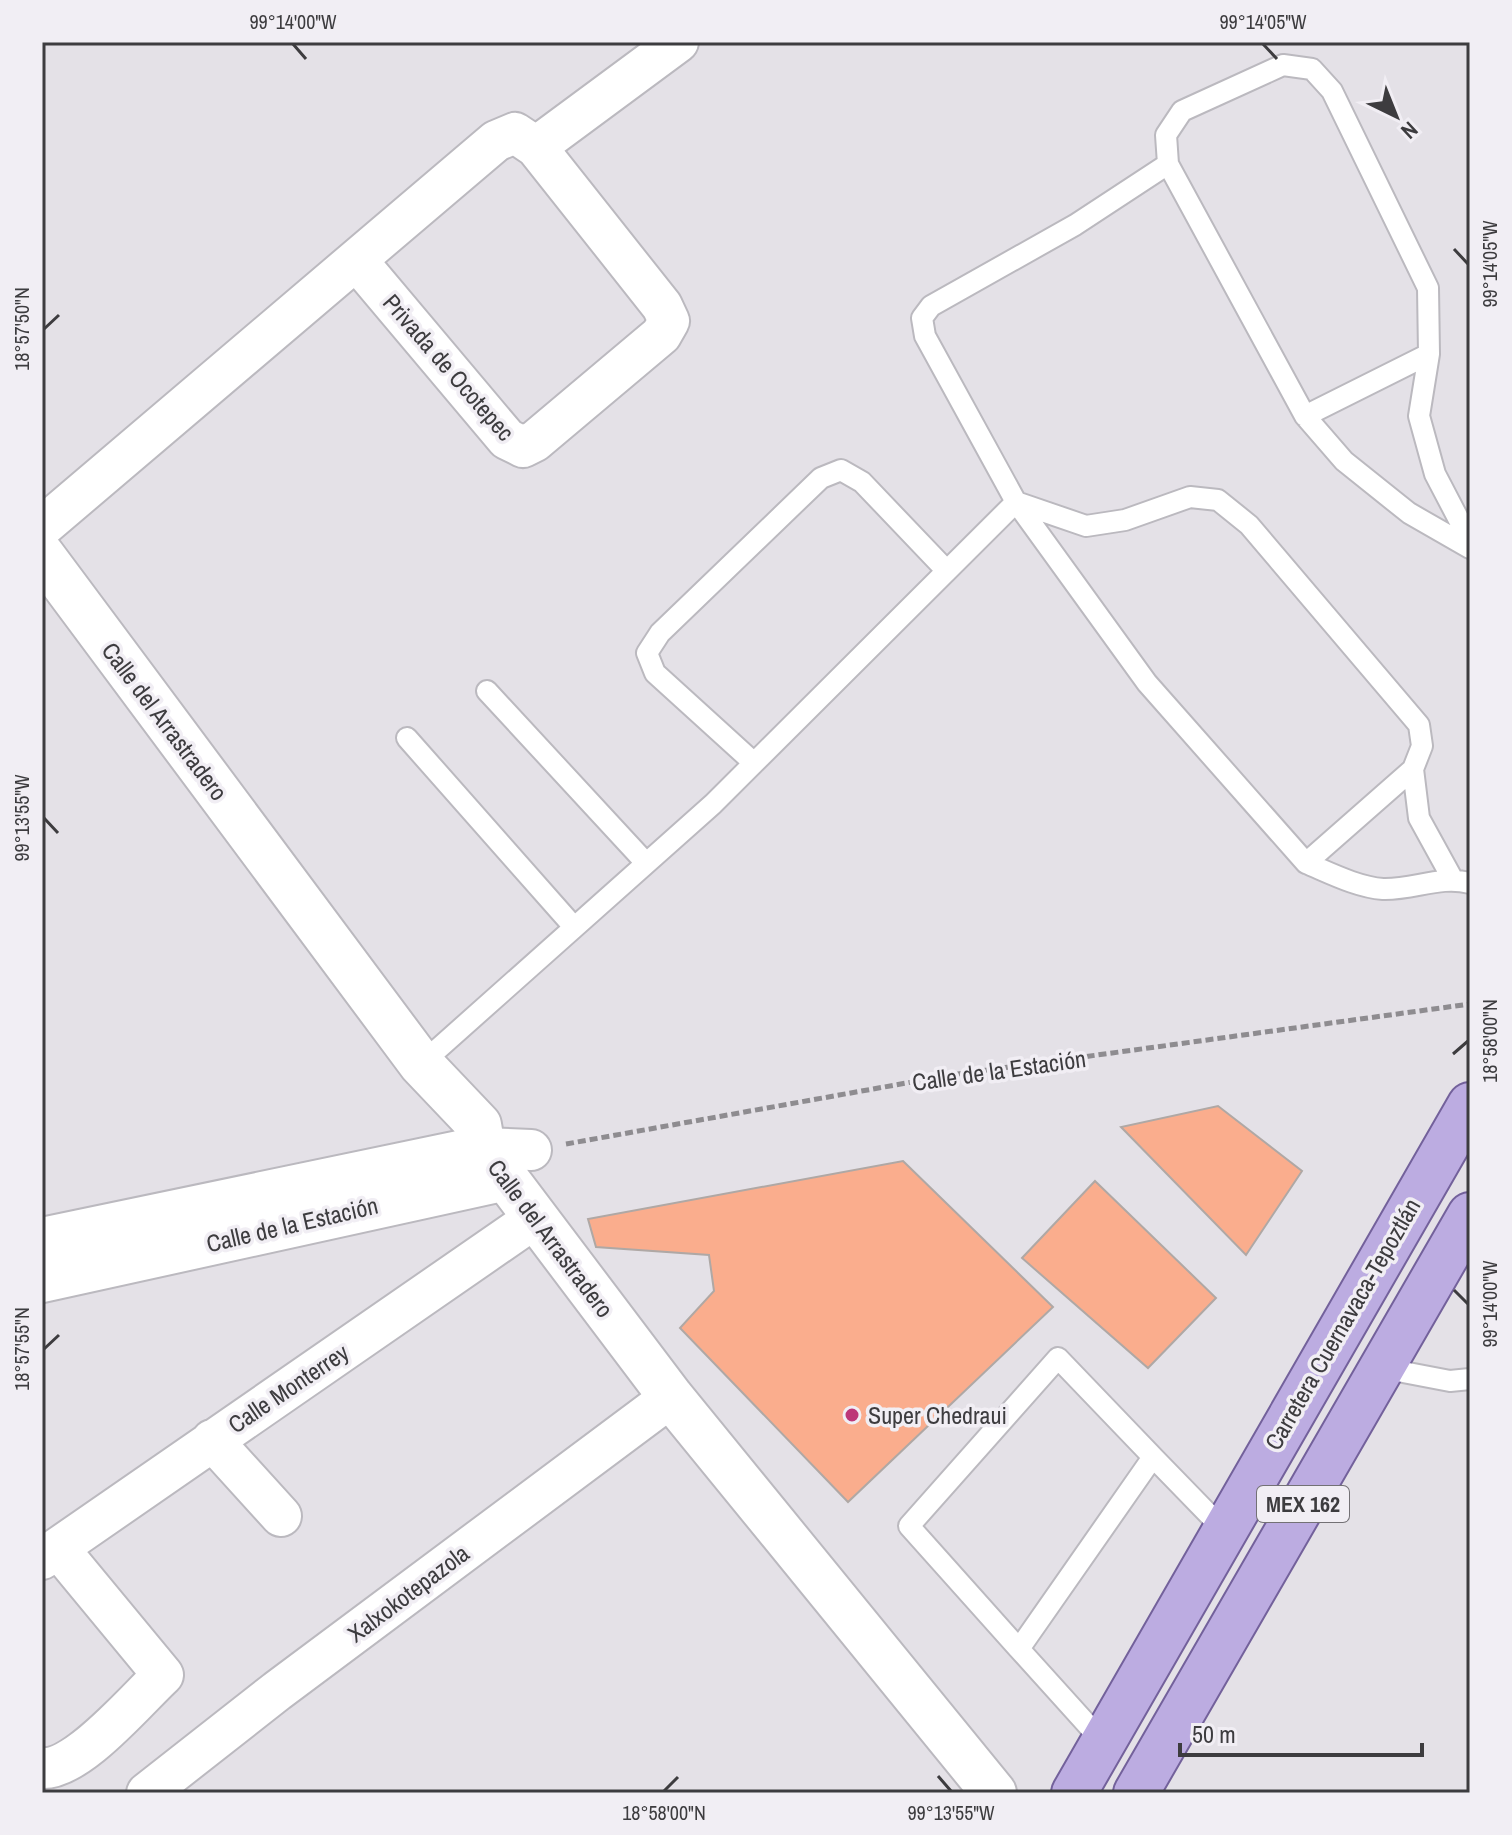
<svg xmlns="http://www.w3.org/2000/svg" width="1512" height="1835" viewBox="0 0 1512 1835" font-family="'Archivo Narrow',sans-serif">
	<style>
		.building { fill: #faad8d; stroke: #afa8a5; stroke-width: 2 }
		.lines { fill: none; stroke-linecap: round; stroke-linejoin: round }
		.service-casing { stroke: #bbb9bf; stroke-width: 24 }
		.minor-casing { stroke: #bbb9bf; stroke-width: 44 }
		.tertiary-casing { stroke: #bbb9bf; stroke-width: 48 }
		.primary-casing { stroke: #73619b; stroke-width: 48 }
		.path { stroke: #8e8c90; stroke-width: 5; stroke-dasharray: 8 4; stroke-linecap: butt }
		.service { stroke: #fff; stroke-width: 20 }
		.minor { stroke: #fff; stroke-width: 40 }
		.tertiary { stroke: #fff; stroke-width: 44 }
		.primary { stroke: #bcace1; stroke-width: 44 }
		.ticks { fill: none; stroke: #3d3c3f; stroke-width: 3 }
		.poi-dot { fill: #bd3778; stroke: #f1eef4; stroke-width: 3 }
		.labels { text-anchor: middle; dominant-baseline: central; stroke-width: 7; stroke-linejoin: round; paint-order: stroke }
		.shield { fill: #f1eef4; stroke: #737175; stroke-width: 2 }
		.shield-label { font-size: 22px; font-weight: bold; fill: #3d3c3f }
		.street-label { font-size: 24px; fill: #3d3c3f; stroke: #f1eef4 }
		.poi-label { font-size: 24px; fill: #3d3c3f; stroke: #f1eef4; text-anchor: start }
		.neatline { fill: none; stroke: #3d3c3f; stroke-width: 3 }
		.ticks-label { font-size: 20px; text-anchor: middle; fill: #3d3c3f }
	</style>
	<rect width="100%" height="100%" fill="#e4e1e7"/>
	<path class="building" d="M1218,1106l84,65 -56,84 -125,-128z
		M903,1161l150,146 -205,195 -168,-174 34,-37 -5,-36 -113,-8 -8,-28z
		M1095,1181l121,117 -68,70 -126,-110z"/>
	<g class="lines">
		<g class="service-casing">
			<path id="service" d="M1305,416l124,-62
				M1470,541l-35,-67 -16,-58 10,-62 -1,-66 -96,-197 -20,-22 -29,-4 -101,46 -16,24 2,29 137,252 39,45 65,52 61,35
				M487,691l159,172
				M407,738l167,189
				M754,763l-99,-90 -8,-20 13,-20 161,-155 20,-8 21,12 84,88
				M1413,769l6,49 33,60
				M1306,863c24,10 51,24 77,26 31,1 57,-14 87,-6
				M421,1064l292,-260 303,-302 70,24 39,-6 65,-23 28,3 31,25 170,200 3,21 -9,23 -107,94 -159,-180 -131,-181 -91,-166 -3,-18 9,-12 144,-81 93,-61
				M1382,1368l68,13 20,-2
				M1019,1649l-110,-123 149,-168 95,99
				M1103,1742l-84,-93 134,-192 71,73"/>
		</g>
		<g class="minor-casing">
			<path id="minor" d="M536,147l142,-105
				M42,527l454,-386 19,-8 21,14 126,159 7,15 -8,14 -126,106 -12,6 -16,-8 -149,-177
				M483,1148l48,2
				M212,1440l69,76
				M42,1559l493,-341
				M42,1768c35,3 95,-69 121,-93l-105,-127
				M147,1793l130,-102 394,-294"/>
		</g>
		<g class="tertiary-casing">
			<path id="tertiary" d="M42,555l379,509 58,61 4,23 188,249 323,396
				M42,1240l441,-92
				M42,1280l464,-102"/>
		</g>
		<g class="primary-casing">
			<path id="primary" d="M1074,1793l396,-688
				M1136,1793l334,-578"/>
		</g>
		<path class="path" d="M566,1144l385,-69 519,-71"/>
		<use href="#service" class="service"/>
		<use href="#minor" class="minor"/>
		<use href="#tertiary" class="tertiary"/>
		<use href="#primary" class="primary"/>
	</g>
	<path class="ticks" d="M293,44l13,15M1263,44l14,15M1454,249l14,15M44,329l15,-14M44,818l14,15M1453,1054l15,-13M1454,1290l14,14M44,1349l15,-14M938,1776l13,15M664,1791l14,-14"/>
	<circle class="poi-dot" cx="852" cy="1415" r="8"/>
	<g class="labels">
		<rect class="shield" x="1257" y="1486" width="92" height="36" rx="6"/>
		<g class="shield-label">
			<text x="1303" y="1504">MEX 162</text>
		</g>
		<g class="street-label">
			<text transform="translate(449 367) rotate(49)">Privada de Ocotepec</text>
			<text transform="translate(165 721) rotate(53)">Calle del Arrastradero</text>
			<text transform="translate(999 1070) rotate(-8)">Calle de la Estación</text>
			<text transform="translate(292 1224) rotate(-13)">Calle de la Estación</text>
			<text transform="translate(551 1238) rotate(53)">Calle del Arrastradero</text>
			<text transform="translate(1342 1324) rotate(-60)">Carretera Cuernavaca-Tepoztlán</text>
			<text transform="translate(288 1388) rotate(-34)">Calle Monterrey</text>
			<text transform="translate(408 1593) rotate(-37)">Xalxokotepazola</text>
		</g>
		<g class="poi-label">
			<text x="868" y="1415">Super Chedraui</text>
		</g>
	</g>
	<rect width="1512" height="1835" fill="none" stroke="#f1eef4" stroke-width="88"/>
	<g transform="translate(1396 116) rotate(137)" stroke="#f1eef4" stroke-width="6" paint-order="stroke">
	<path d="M0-6L14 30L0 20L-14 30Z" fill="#3d3c3f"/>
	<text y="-12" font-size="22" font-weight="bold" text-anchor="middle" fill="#3d3c3f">N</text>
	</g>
	<path d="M1180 1743v12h242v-12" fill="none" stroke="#3d3c3f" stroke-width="4"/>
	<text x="1192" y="1743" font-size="24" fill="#3d3c3f" stroke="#f1eef4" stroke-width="6" paint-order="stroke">50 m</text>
	<rect x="44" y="44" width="1424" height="1747" class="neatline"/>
	<g class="ticks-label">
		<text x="293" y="29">99°14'00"W</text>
		<text x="1263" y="29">99°14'05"W</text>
		<text transform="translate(1490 264) rotate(-90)" y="7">99°14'05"W</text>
		<text transform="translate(22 329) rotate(-90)" y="7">18°57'50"N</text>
		<text transform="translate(22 818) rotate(-90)" y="7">99°13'55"W</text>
		<text transform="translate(1490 1041) rotate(-90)" y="7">18°58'00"N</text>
		<text transform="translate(1490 1304) rotate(-90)" y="7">99°14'00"W</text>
		<text transform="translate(22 1349) rotate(-90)" y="7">18°57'55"N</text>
		<text x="664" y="1820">18°58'00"N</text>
		<text x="951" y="1820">99°13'55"W</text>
	</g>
</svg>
